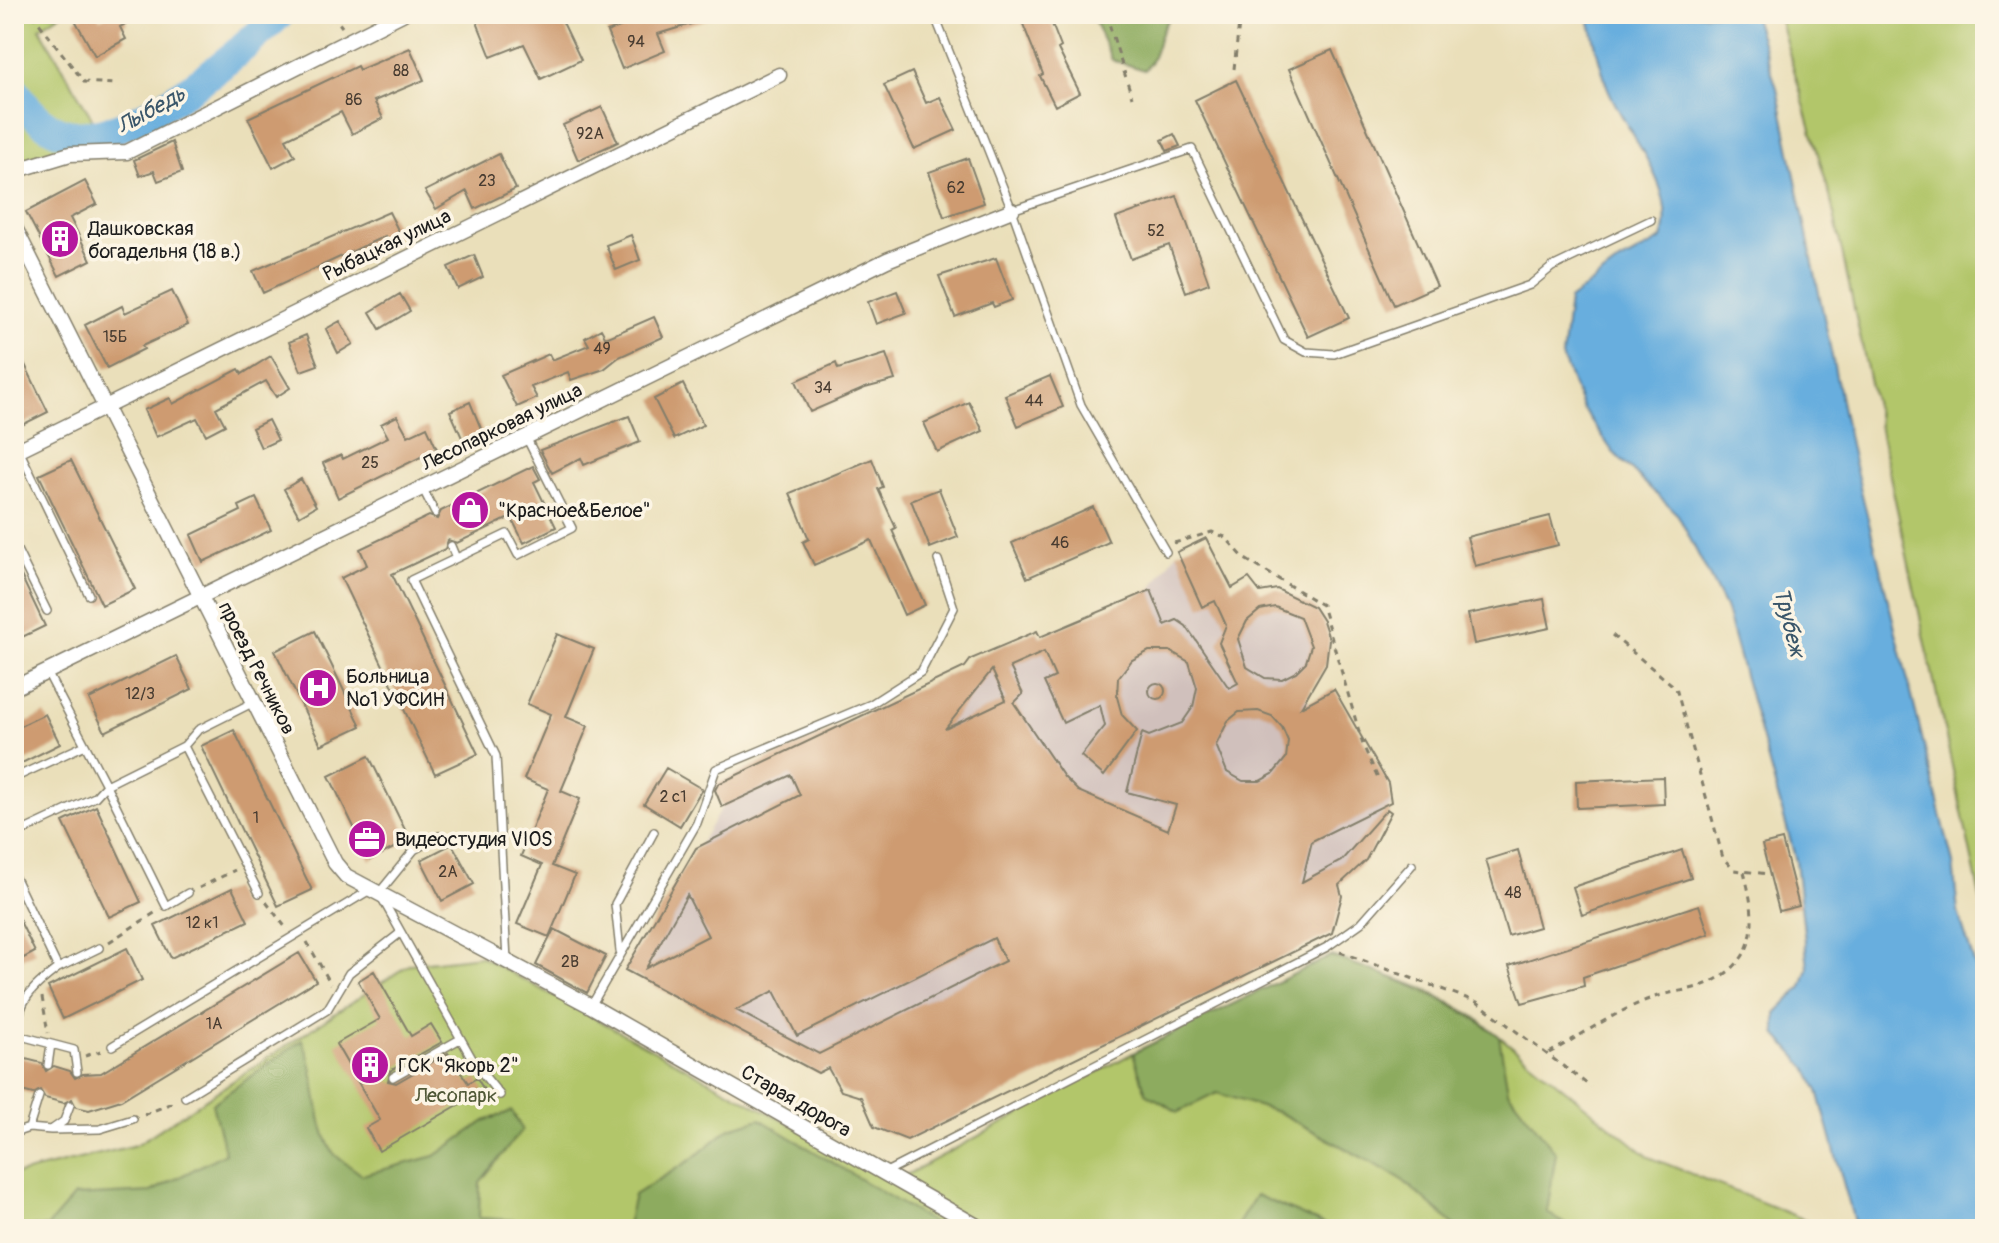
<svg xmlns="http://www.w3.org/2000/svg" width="1999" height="1243" viewBox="0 0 1999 1243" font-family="Pangolin,sans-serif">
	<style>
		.industrial { fill: #d0c0bc }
		.green { fill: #b2c66a; stroke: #677143; stroke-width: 2 }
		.forest { fill: #8dab5e; stroke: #54643d; stroke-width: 2 }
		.water { fill: #67aede; stroke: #42657d; stroke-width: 2 }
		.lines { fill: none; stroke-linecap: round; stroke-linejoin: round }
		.river { stroke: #67aede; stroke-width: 30 }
		.building { fill: #ce9b71; fill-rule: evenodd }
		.lane-casing { stroke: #837e6b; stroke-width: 10 }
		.street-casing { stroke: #837e6b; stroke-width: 17 }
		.path { stroke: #837e6b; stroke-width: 3; stroke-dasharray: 6 6; stroke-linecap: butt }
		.lane { stroke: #fff; stroke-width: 7 }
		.street { stroke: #fff; stroke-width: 14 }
		.labels { text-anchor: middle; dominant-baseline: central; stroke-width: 7; stroke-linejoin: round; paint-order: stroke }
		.number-label { font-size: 16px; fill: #483c31 }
		.poi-label { font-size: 20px; fill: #1c1c1c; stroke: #fcf5e5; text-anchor: start }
		.street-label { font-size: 20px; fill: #1c1c1c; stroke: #fcf5e5 }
		.park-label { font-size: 20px; fill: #505837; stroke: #fcf5e5 }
		.water-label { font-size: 22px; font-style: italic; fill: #3a566a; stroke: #fcf5e5 }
	</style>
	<rect width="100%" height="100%" fill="#fcf5e5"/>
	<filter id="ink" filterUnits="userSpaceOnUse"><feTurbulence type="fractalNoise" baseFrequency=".0125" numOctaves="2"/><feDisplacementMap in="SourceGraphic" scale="16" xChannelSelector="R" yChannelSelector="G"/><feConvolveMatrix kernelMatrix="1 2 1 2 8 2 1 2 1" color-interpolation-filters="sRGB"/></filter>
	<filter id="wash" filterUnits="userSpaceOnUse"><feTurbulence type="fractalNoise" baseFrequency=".006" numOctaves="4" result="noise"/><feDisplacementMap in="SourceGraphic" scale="32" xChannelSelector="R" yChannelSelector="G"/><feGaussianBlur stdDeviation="1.8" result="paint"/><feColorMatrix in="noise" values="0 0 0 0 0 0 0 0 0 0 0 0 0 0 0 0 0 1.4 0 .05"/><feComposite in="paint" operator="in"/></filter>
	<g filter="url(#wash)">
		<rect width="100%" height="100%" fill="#eadfba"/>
		<path class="industrial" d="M1206,538l26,50 17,-10 11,14 17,-3 37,18 9,14 6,18 -3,25 -23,28 6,10 25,-13 54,94 4,24 -11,5 -1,22 -41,51 3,11 -10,37 -425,207 -33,-13 -13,-30 -20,-6 -13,-23 -10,5 -193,-103 97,-163 -8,-22 251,-118 6,-8 66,-28 4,6 110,-47 26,-38z"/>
		<path class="green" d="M14,14h47l-21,14 61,106 -87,40z
			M1778,14h207v906l-155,-724z
			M480,956l415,225 238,-128 198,-97 94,33 49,27 175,141 179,72h-1814v-54l122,-30 274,-181z"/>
		<path class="forest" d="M1091,14h81c-16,18 -12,38 -27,56l-33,-10z
			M1331,956c61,21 117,40 168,80l9,55 48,62 -9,59 25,17h-113l-59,-51 -120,-65 -63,-20 -39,19 -32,-19 -13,-40z
			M302,1040c17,34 11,77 30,111 6,9 22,17 30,24l73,-19 50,-35 27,-10 10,19 -42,52 -1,36 37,2 18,9h-520v-3l33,1 27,-31 77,-4 74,-39 -13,-49z
			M760,1119l170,102 12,8h-316l8,-34 58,-36 38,-31z
			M1256,1195l69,30 6,4h-96z"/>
		<path class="water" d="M1588,14h165l24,74 75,366 101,409 5,49 27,85v232h-129l-38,-138 -11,-23 -31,-34v-21l26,-26 6,-19 -12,-107 -71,-254 -47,-92 -65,-63 -31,-45 -20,-50 7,-57 49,-37 44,-24c18,-52 -37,-105 -55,-153 -8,-23 -13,-48 -19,-72z"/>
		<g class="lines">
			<path class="river" d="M14,89c14,22 35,45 62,46 63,4 160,-79 204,-121"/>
		</g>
		<g id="blocks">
			<path class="building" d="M86,14h11l3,5 9,-5h13l5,9 -7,4 6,12 -31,17 -20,-36z
				M497,14h62l22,46 -40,19 -17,-35 -33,13 -14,-35z
				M652,14h61l1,3 -56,17 7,17 -43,18 -15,-37z
				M1019,14h29l13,33 -3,2 22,44 -25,13 -15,-30 3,-2z
				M410,48l14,32 -50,21 9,17 -31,16 -11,-22 -55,27 9,17 -22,12 -25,-50 109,-52 2,4z
				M1332,50l105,236 -43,19 -105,-236z
				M912,72l14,31 14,-6 16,33 -42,19 -30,-64z
				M1236,80l113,238 -41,19 -113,-237z
				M602,107l16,35 -40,18 -15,-35z
				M1174,134l6,12 -13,5 -5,-11z
				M172,142l10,30 -24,9 -4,-10 -14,5 -6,-16z
				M499,154l17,35 -41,20 -8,-18 -31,18 -11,-18z
				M968,158l16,45 -40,14 -15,-45z
				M85,181l12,23 -27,14 21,42 -32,16 -33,-64z
				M1177,196l32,87 -23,9 -17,-47 -38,14 -15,-41z
				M389,212l11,22 -13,6 -2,-4 -122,57 -10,-22z
				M631,235l9,25 -24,10 -10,-25z
				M474,255l9,22 -25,12 -10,-22z
				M996,258l16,42 -18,7 -2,-4 -37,14 -16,-41z
				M172,291l16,34 -46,21 2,3 -37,19 -22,-43 37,-19 3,7z
				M897,291l9,22 -30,11 -8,-22z
				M400,294l10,17 -30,18 -10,-17z
				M654,317l9,20 -44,20 -15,12 -33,11 -3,-8 -37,15 6,11 -20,9 -16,-32 48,-21 3,6 37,-15 -4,-7 16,-9 5,9z
				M340,321l13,23 -15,9 -12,-24z
				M306,335l12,30 -17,6 -12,-29z
				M14,342l34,70 -34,17z
				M886,354l9,26 -30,8 -55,24 -14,-31 40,-18 2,6z
				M271,356l19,32 -14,9 -10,-16 -50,27 9,17 -19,10 -9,-17 -41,19 -12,-27 26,-12 3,6 66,-35 3,5z
				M1050,376l13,31 -45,19 -13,-31z
				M683,384l20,41 -29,14 -20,-40z
				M470,402l12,29 -19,9 -13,-29z
				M969,402l14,29 -46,21 -13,-29z
				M397,416l11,20 19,-9 10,22 -99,49 -15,-35 18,-8 2,4 45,-22 -7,-13z
				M629,416l11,26 -56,23 -3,-7 -29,15 -12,-23z
				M268,420l10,20 -17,8 -9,-20z
				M872,459l11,28 -5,2 18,39 -4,2 33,75 -21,10 -33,-75 -57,25 -11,-23 6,-3 -19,-46z
				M71,460l64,129 -33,16 -63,-130z
				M533,466l7,13 -6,3 22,45 -32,16 -13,-26 -54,26 -9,-3 -3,9 -53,25 86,180 -43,20 -94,-196 26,-13 -7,-16 69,-33 8,3 4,-8z
				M301,479l15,27 -17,10 -15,-27z
				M939,489l19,48 -28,11 -19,-48z
				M256,498l15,32 -68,32 -12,-27 50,-24 -2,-5z
				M1093,507l16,35 -82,36 -15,-35z
				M1550,516l8,29 -83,21 -8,-29z
				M1206,538l26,50 17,-10 11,14 17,-3 37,18 9,14 6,18 -3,25 -25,43 33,-18 54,94 3,19 -79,39 -10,41 39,-21 46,-52 4,3 -25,48 -27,25 3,11 -10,37 -425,207 -33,-13 -13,-30 -20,-6 -13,-23 -10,5 -193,-103 71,-122 104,-53 -9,-20 -69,32 -7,-17 3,-6 247,-117 6,-8 66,-28 3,6 111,-47 14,35 12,-5 9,6 43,62 9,-5 -19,-40 7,-18 -11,-24 -13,6 -25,-55zM1275,607l25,10 11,29 -5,16 -10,10 -14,7 -17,-1 -18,-11 -9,-28 9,-18 13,-11zM1149,651h21l19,11 8,26 -4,19 -11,16 -33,13 -7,-3 -15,59 49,13 -8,25 -90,-39 -14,-14 -50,-74 9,-9 -13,-27 34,-15 11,25 -11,5 19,41 37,-18 5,21 -24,30 23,20 33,-45 -15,-16 -5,-18 1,-19 14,-18zM992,670l14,30 -61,29zM1258,711l14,5 10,11 6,14 -2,17 -13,16 -13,7h-17l-16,-9 -11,-27 12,-24 11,-9zM687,895l21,41 -62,32zM994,938l11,23 -186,93 -83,-44 38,-19 23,45z
				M14,561l31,65 -31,15z
				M1544,599l6,29 -76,16 -6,-30z
				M315,631l46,95 -40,19 -46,-94z
				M557,634l37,15 -28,68 22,9 -27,65 19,8 -28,67 23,9 -26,62 -32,-13 25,-59 -21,-9 27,-67 -24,-10 27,-65 -24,-10z
				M176,656l16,33 -87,43 -16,-33z
				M1149 691a8 8 0 1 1 16 0a8 8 0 1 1-16 0Z
				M45,714l15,30 -46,23v-38z
				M234,730l78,160 -34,16 -77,-160z
				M369,756l41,84 -40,20 -41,-84z
				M666,768l36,21 -22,37 -36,-22z
				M1663,777l1,27 -87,4 -1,-27z
				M96,806l45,96 -32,15 -46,-95z
				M1782,840l17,66 -20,5 -17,-66z
				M452,844l22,40 -32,17 -21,-41z
				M1518,850l21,77 -31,9 -22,-76z
				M1682,850l9,28 -109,37 -9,-28z
				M232,888l16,33 -77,37 -16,-32z
				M1699,905l10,29 -126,43 1,9 -62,17 -13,-37z
				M14,909l21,43 -21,11z
				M554,929l52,27 -19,37 -51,-28z
				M127,948l15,32 -79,39 -15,-32z
				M299,953l17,28 -195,119 -32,10 -13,-3 -4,-8 -8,4 -19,-5 -5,-8 -7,4 -19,-5v-33l28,7 4,8 8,-5 16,5 5,7 8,-4 18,-1z
				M374,971l37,65 20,-12 11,18 -52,29 -2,10 8,2 52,-30 20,30 9,-5 7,12 -105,61 -13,-23 14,-8 -44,-76 44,-25 -22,-38z"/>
		</g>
	</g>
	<g filter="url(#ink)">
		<use href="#blocks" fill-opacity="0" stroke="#837e6b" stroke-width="2"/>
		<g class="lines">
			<g class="lane-casing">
				<path id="lane" d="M589,14l3,8
					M934,14l78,196 69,195 85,147
					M1012,210l180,-61 92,191 22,12 28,2 196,-69 22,-18 99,-47
					M14,260l13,-7
					M19,450l70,145
					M423,489l12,24
					M14,544l33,67
					M451,546l5,12
					M47,672l59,113 78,-39 75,147
					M184,746l14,-16 54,-27
					M14,778l71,-33
					M14,835l81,-38 11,-12 60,121 22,-13
					M439,836l-25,14 -35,43 96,171 25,31
					M14,876l44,92 41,-20
					M620,951l-5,-47 39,-72
					M507,960l-11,-204 -85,-176 96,-46 11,21 54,-27 -46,-91
					M58,968c-23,17 -46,36 -37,68l53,14 3,22
					M591,1006l106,-183 19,-54 155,-65 50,-32 33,-64 -16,-48
					M112,1046l258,-156
					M48,1065l3,-21
					M393,1077l67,-38
					M185,1097l142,-87 22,-37 50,-39
					M29,1128l10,-32
					M51,1130l49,-1 33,-10
					M14,1133l15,-5 22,2 13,-9 6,-16
					M886,1172l441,-225 34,-24 51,-58"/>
			</g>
			<g class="street-casing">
				<path id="street" d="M14,171l56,-17 57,-2 275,-138
					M14,226l321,637 11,13 245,130 391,223
					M14,452l765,-377
					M14,688l873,-428 125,-50"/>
			</g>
			<path class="path" d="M32,14l52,68 32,2
				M332,14l10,13
				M1106,14l26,83
				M1234,69l6,-55
				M1174,543l38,-11 13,5 20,22 77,46 41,140 16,36
				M1612,635l64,53 47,170 11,12 34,4
				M199,888l36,-18
				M266,902l20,26
				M109,942l47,-30
				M307,942l24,42
				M1340,952l137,50 114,85
				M42,997l6,36
				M1549,1053c33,-18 67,-42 103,-55 18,-7 41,-7 59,-16 50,-24 45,-65 33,-110
				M85,1056l16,-5
				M144,1115l30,-13"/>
			<use href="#lane" class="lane"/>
			<use href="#street" class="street"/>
		</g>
	</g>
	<defs>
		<g id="building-disc" transform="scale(2)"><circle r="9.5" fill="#b5179e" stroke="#fcf5e5"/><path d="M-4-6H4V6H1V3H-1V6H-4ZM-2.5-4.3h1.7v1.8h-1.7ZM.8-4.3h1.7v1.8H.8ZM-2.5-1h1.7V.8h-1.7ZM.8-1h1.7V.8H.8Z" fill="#fff"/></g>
		<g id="shop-disc" transform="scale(2)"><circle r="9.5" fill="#b5179e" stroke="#fcf5e5"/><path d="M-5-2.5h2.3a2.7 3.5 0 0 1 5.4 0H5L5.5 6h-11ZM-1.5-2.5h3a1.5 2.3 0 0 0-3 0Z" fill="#fff"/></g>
		<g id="hospital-disc" transform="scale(2)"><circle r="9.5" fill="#b5179e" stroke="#fcf5e5"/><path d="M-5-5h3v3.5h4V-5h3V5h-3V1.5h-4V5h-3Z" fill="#fff"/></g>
		<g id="office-disc" transform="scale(2)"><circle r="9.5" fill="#b5179e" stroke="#fcf5e5"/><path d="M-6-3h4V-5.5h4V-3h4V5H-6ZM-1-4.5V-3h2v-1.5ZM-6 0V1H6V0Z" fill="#fff"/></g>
	</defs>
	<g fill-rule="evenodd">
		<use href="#building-disc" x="60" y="239"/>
		<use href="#shop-disc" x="470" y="510"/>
		<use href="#hospital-disc" x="318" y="688"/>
		<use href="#office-disc" x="367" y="839"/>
		<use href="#building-disc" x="370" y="1065"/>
	</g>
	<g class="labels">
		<g class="number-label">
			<text x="636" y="42">94</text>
			<text x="401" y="71">88</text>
			<text x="354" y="100">86</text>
			<text x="590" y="134">92А</text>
			<text x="487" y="181">23</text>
			<text x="956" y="188">62</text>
			<text x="1156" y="231">52</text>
			<text x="115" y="337">15Б</text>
			<text x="602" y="349">49</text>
			<text x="823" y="388">34</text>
			<text x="1034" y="401">44</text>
			<text x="370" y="463">25</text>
			<text x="1060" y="543">46</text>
			<text x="140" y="694">12/3</text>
			<text x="673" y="797">2 с1</text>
			<text x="256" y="818">1</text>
			<text x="448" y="872">2А</text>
			<text x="1513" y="893">48</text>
			<text x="202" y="923">12 к1</text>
			<text x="570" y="962">2В</text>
			<text x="214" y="1024">1А</text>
		</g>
		<g class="poi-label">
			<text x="88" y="228">Дашковская<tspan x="88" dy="23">богадельня (18 в.)</tspan></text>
			<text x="498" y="510">"Красное&amp;Белое"</text>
			<text x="346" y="676">Больница<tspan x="346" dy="23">№1 УФСИН</tspan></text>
			<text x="395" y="839">Видеостудия VIOS</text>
			<text x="398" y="1065">ГСК "Якорь 2"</text>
		</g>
		<g class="street-label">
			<text transform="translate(387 245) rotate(-26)">Рыбацкая улица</text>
			<text transform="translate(502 427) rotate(-26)">Лесопарковая улица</text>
			<text transform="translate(257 668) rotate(63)">проезд Речников</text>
			<text transform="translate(796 1101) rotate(30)">Старая дорога</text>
		</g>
		<g class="park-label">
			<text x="456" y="1095">Лесопарк</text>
		</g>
		<g class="water-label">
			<text transform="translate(151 110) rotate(-29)">Лыбедь</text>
			<text transform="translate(1789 622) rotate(76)">Трубеж</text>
		</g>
	</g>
	<rect width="1999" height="1243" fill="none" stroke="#fcf5e5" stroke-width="48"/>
</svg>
